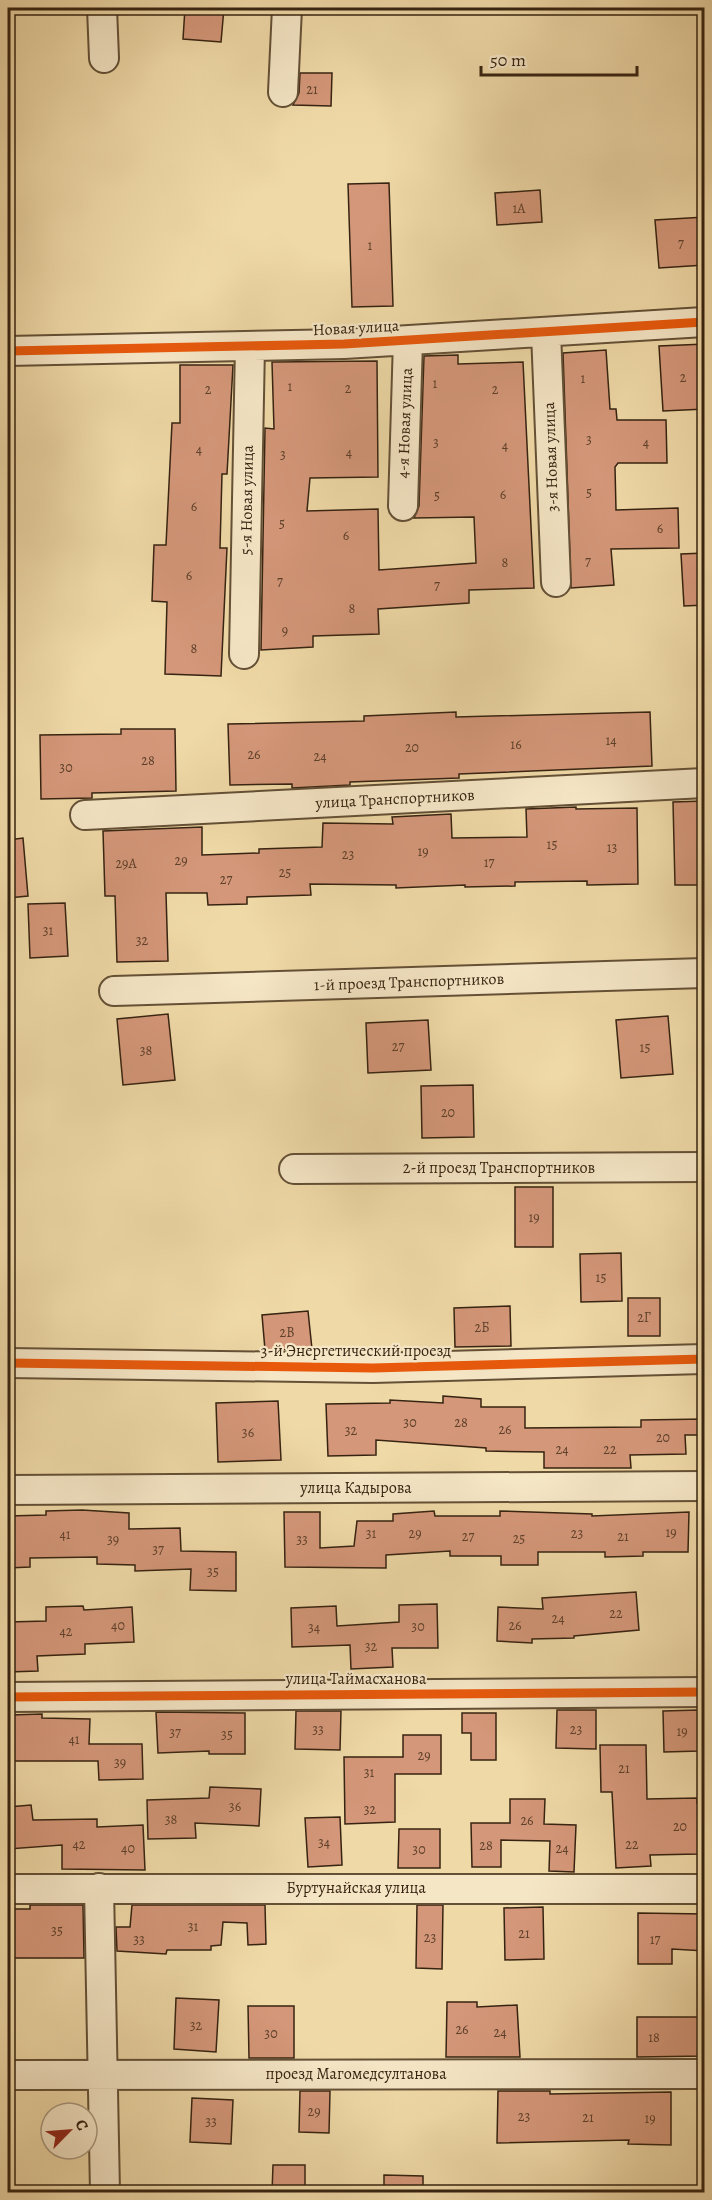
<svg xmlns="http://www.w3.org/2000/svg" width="712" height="2200" viewBox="0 0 712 2200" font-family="Alegreya,serif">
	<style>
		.building { fill: #d49779; stroke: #362311; stroke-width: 1.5 }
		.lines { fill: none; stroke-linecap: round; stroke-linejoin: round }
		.minor-casing { stroke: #645036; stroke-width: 32 }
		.minor { stroke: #f5e6c6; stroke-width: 28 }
		.cycleway-casing { stroke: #f5e6c6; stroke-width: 13 }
		.cycleway { stroke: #e8590c; stroke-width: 9 }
		.labels { text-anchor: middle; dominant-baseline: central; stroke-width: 4.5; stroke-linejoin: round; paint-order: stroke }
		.number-label { font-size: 14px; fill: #5e402b }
		.street-label { font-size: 16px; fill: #362311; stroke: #f5e6c6 }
	</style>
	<rect width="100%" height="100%" fill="#efd9a7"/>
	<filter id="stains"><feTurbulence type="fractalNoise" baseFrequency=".00333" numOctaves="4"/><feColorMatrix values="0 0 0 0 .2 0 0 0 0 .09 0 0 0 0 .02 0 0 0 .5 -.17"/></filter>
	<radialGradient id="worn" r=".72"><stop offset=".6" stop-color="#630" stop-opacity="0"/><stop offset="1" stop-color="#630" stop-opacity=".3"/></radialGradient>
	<path class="building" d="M185,8h39l-3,34 -38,-3z
		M300,73h32l-1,33 -38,-1 6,-12z
		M389,183l4,123 -41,1 -4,-123z
		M540,190l2,32 -45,3 -2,-32z
		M705,217v48l-46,3 -4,-48z
		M705,344v65l-42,2 -4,-65z
		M606,350l4,59h6l1,11h49l1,43h-49l-3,4 1,43 62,-2 1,40 -68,1 3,36 -43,3 -8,-235z
		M458,355v9l65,-2 11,226 -65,2v13l-91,6 1,25 -66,2v11l-52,3 4,-222 9,1 -2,-67 105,-1 1,116 -68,1 -3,33 71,-2 1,61 97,-7 -2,-46 -60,1 5,-12 5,-150z
		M180,365h53l-6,109h-5l-2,74h7l-6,128 -56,-2 2,-72 -15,-1 2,-56h12l6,-122h8z
		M705,553v52l-21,1 -3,-52z
		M456,712v5l194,-5 2,54 -193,8v4l-109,4v3l-58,3v-4l-62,1 -2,-61 136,-3v-5z
		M121,729h54l1,62 -84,2v5l-51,1 -1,-64 81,-1z
		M705,801v84h-30l-2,-83z
		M576,807v2l61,-1 1,76 -51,1v-4l-72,1v4l-50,1v-2l-69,3v-3l-86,-1 1,11 -64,2v7l-39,1 -1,-12h-41l2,68 -51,1 -2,-66h-10l-2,-65 99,-4v28l57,-2v-4l63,-2 1,-24 70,1 -1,-7 59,-3 1,24 75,-1 -1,-28z
		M23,838l5,58 -20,2v-58z
		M65,903l3,53 -38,2 -2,-54z
		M168,1014l7,66 -52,5 -6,-66z
		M668,1016l5,58 -52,4 -5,-58z
		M428,1020l3,50 -63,3 -2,-50z
		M473,1085l1,52 -52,1 -1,-52z
		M515,1187h38v60h-38z
		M621,1253l1,48 -41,1 -1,-48z
		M628,1298h32v38h-32z
		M510,1306l1,40 -56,1 -1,-39z
		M308,1311l4,38 -47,1 -3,-35z
		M443,1396l38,3v8h44v21l116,-1v-7l64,-1v16h-20l1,19 -56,1 1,13h-87v-16l-58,-1v-3l-110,-8v15l-48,1 -2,-52 64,-1v-3l53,3z
		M278,1401l3,59 -63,2 -2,-59z
		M82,1510l47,3v16l51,-1 1,23 55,1v39l-46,-1 1,-21 -56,2v-6l-38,-1v-7l-67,1v9l-22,1v-52l38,-1v-4z
		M434,1511l1,5h65v-5l92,3v2l97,-4 -1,40h-45v4l-38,1v-5h-67v13h-37v-9h-51v-5l-64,4v13l-101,-1 -1,-55h36v36l34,-2 3,-25h36v-7z
		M636,1592l3,38 -65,6v2l-42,1v4l-35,-2 1,-34 45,2 -1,-11z
		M437,1604l1,44h-46l1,19 -42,2 -1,-24 -58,2 -1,-39 45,-2 1,20 62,-4v-17z
		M83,1606l1,4 48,-3 2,35 -49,2v10l-48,2 1,15 -30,1v-50l38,-1v-14z
		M557,1710h39v39l-40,-1z
		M699,1710l1,41 -36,1 -1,-41z
		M296,1711h45l-1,39 -45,-1z
		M156,1712l89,1v41h-36v-3l-51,2z
		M462,1713h34v47h-25v-27h-9z
		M42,1714v4l48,1 -1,25h53l1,35 -44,1 -1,-19h-88v-46z
		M403,1735h38v39h-46v48l-50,2 -1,-67h59z
		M600,1745h46l1,54 50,-1v5h8v33h-7v18l-48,1 1,11 -35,2 -4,-76h-11z
		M210,1787l51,2 -2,37 -64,-3 1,15 -48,1 -1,-39 62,-2z
		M510,1799h35l-1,25 32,1 -2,47 -25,-1 1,-30 -49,-1v27h-29l-1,-44h39z
		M31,1805l2,15 64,-1v8l46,-2 2,45 -83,-1v-24l-54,4v-42z
		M340,1817l2,48 -34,2 -3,-49z
		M399,1829h41v39h-42z
		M30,1905h53l1,53h-76v-49h22z
		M132,1905h133l1,39 -18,1 -1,-22 -24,-1 -2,23 -10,1v4h-44l-1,4 -49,-3 -1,-24h14z
		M417,1905h26l-1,64 -26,-1z
		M543,1907l1,52 -39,1 -1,-52z
		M638,1913l67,1v37l-33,-2v15h-34z
		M176,1998l43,2 -3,52 -42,-3z
		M447,2002h30v5l40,-2 3,52h-74z
		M248,2006h46v52h-45z
		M637,2017h68v39l-68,1z
		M300,2091h30l-1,42 -30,-1z
		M498,2091h52v3l121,-2v53l-43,-1 1,-4 -132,3z
		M192,2098l41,2 -2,44 -41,-2z
		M273,2165h32v28h-33z
		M384,2175l39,1v17h-39z"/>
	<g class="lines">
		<g class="minor-casing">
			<path id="minor" d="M102,8l2,50
				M283,92l4,-84
				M546,332l10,250
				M8,351l336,-7 360,-22
				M403,506l5,-166
				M244,654l6,-308
				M85,815l619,-32
				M114,991l590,-18
				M294,1169l410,-2
				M8,1363l365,5 331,-9
				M8,1490l696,-4
				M8,1697l696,-5
				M99,1888l6,304
				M8,1889h696
				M8,2075l696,-1"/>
		</g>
		<use href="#minor" class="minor"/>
		<g class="cycleway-casing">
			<path id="cycleway" d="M8,351l336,-7 360,-22
				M8,1363l365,5 331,-9
				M8,1697l696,-5"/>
		</g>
		<use href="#cycleway" class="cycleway"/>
	</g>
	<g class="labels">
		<g class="number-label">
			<text x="312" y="89">21</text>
			<text x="519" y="208">1А</text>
			<text x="681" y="243">7</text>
			<text x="370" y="245">1</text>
			<text x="683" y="377">2</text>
			<text x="583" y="378">1</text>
			<text x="435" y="383">1</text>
			<text x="290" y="386">1</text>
			<text x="348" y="388">2</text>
			<text x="208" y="389">2</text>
			<text x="495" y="389">2</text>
			<text x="589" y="439">3</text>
			<text x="436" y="442">3</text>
			<text x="646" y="442">4</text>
			<text x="505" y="445">4</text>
			<text x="199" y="449">4</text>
			<text x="349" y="452">4</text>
			<text x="283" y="454">3</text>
			<text x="589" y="492">5</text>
			<text x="503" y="494">6</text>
			<text x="437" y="495">5</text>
			<text x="194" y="506">6</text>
			<text x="282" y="523">5</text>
			<text x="660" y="528">6</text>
			<text x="346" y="535">6</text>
			<text x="588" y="561">7</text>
			<text x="505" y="562">8</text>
			<text x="189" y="575">6</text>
			<text x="280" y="581">7</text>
			<text x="437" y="585">7</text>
			<text x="352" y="608">8</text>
			<text x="285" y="630">9</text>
			<text x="194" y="648">8</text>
			<text x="611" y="740">14</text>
			<text x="516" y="744">16</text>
			<text x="412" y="747">20</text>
			<text x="254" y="754">26</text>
			<text x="320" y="756">24</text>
			<text x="148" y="760">28</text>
			<text x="66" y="767">30</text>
			<text x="552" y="844">15</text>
			<text x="612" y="847">13</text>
			<text x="423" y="851">19</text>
			<text x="348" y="854">23</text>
			<text x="181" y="860">29</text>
			<text x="489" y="862">17</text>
			<text x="126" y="863">29А</text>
			<text x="285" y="872">25</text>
			<text x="226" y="879">27</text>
			<text x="48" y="930">31</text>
			<text x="142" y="940">32</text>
			<text x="398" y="1046">27</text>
			<text x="645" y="1047">15</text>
			<text x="146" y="1050">38</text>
			<text x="448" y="1112">20</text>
			<text x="534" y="1217">19</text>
			<text x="601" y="1277">15</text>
			<text x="644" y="1317">2Г</text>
			<text x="482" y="1327">2Б</text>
			<text x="287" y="1332">2В</text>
			<text x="410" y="1422">30</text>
			<text x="461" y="1422">28</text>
			<text x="505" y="1429">26</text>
			<text x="351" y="1430">32</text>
			<text x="248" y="1432">36</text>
			<text x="663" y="1437">20</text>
			<text x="562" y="1449">24</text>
			<text x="610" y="1449">22</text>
			<text x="671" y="1532">19</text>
			<text x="371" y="1533">31</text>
			<text x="415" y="1533">29</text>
			<text x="577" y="1533">23</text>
			<text x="65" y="1534">41</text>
			<text x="468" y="1536">27</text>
			<text x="623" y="1536">21</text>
			<text x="519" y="1538">25</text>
			<text x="113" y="1539">39</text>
			<text x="302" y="1539">33</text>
			<text x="158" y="1549">37</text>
			<text x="213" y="1571">35</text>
			<text x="616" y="1613">22</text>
			<text x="558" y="1618">24</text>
			<text x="118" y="1625">40</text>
			<text x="515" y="1625">26</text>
			<text x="418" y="1626">30</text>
			<text x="314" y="1627">34</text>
			<text x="66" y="1631">42</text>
			<text x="371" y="1646">32</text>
			<text x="318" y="1729">33</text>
			<text x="576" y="1729">23</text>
			<text x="682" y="1731">19</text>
			<text x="175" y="1732">37</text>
			<text x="227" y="1734">35</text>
			<text x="74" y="1739">41</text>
			<text x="424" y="1755">29</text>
			<text x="120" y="1762">39</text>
			<text x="624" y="1768">21</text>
			<text x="369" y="1772">31</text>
			<text x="235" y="1806">36</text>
			<text x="370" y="1809">32</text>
			<text x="171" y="1819">38</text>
			<text x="527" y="1820">26</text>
			<text x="680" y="1826">20</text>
			<text x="324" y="1842">34</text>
			<text x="79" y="1844">42</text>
			<text x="632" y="1844">22</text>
			<text x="486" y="1845">28</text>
			<text x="128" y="1848">40</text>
			<text x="562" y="1848">24</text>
			<text x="419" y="1849">30</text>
			<text x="193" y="1926">31</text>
			<text x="57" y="1930">35</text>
			<text x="524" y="1933">21</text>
			<text x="430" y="1937">23</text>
			<text x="139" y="1939">33</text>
			<text x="655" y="1939">17</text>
			<text x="196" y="2025">32</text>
			<text x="462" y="2029">26</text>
			<text x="500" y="2032">24</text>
			<text x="271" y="2033">30</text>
			<text x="654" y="2037">18</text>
			<text x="314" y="2111">29</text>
			<text x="524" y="2116">23</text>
			<text x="588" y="2117">21</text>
			<text x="650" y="2118">19</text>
			<text x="211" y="2121">33</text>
		</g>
		<g class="street-label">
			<text transform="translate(356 328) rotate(-3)">Новая улица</text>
			<text transform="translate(405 423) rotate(-88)">4-я Новая улица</text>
			<text transform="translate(551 457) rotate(-92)">3-я Новая улица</text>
			<text transform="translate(247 500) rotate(-89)">5-я Новая улица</text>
			<text transform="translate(395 799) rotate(-3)">улица Транспортников</text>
			<text transform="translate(409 982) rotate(-2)">1-й проезд Транспортников</text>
			<text x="499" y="1168">2-й проезд Транспортников</text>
			<text x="356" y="1351">3-й Энергетический проезд</text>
			<text x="356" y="1488">улица Кадырова</text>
			<text x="356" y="1679">улица Таймасханова</text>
			<text x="356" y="1888">Буртунайская улица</text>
			<text x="356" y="2074">проезд Магомедсултанова</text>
		</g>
	</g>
	<rect width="712" height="2200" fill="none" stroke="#efd9a7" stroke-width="30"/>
	<rect x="9" y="9" width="694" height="2182" fill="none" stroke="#362311" stroke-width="3"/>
	<rect x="15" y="15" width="682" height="2170" fill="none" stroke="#362311" stroke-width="1.5"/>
	<g transform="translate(69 2131) rotate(65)"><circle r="28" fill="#f5e6c6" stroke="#a9987e" stroke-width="1.5"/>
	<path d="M0-4.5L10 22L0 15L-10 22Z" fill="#8f2418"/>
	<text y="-9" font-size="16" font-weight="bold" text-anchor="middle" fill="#362311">С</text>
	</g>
	<path d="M481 66v9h156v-9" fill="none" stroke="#362311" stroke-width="3"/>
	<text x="490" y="66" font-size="18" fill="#362311" stroke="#f5e6c6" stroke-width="4.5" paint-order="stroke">50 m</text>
	<rect width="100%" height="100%" filter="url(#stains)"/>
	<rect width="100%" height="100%" fill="url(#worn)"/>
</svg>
